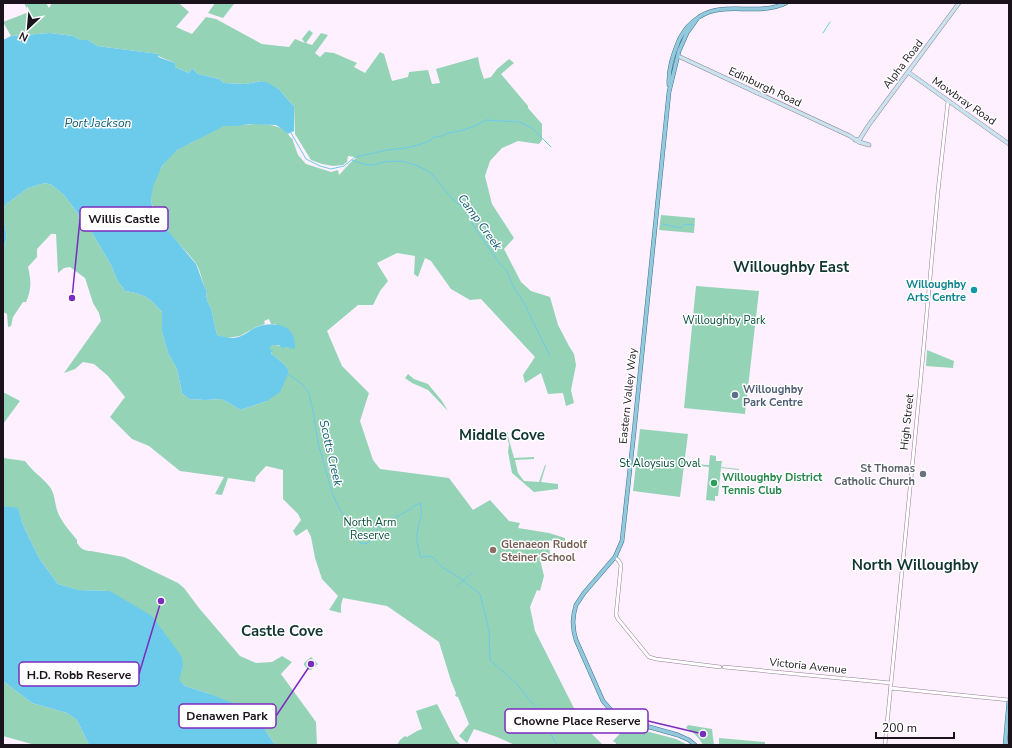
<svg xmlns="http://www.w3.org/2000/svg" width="1012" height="748" viewBox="0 0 1012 748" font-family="'Nunito Sans',sans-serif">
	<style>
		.green { fill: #95d3b7 }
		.water { fill: #6ccaea }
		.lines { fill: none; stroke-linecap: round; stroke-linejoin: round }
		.stream { stroke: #6ccaea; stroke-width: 1 }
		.tertiary-casing { stroke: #937d92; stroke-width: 4 }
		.secondary-casing { stroke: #937d92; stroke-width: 4.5 }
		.primary-casing { stroke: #3a728b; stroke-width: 4.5 }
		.tertiary { stroke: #fff; stroke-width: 3 }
		.secondary { stroke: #c9e4ee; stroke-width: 3.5 }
		.primary { stroke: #93c9dd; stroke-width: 3.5 }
		.culture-dot { fill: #0f9aa8; stroke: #fff; stroke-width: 1.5 }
		.service-dot { fill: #5c6f8a; stroke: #fff; stroke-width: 1.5 }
		.worship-dot { fill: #6b7280; stroke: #fff; stroke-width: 1.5 }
		.leisure-dot { fill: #2e9e5b; stroke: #fff; stroke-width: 1.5 }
		.education-dot { fill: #8d6e63; stroke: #fff; stroke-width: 1.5 }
		.labels { text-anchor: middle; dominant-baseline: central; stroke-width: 3; stroke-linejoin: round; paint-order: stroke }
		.street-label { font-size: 11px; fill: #1b131b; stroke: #fff }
		.culture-label { font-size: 11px; font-weight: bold; fill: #0d838f; stroke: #fff; text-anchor: end }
		.park-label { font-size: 11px; fill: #044f37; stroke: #fff }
		.service-label { font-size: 11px; font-weight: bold; fill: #4e5e75; stroke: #fff; text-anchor: start }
		.worship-label { font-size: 11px; font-weight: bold; fill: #5b616d; stroke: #fff; text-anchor: end }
		.leisure-label { font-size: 11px; font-weight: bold; fill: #27864d; stroke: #fff; text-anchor: start }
		.education-label { font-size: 11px; font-weight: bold; fill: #785e54; stroke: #fff; text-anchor: start }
		.water-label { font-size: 12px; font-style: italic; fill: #105e74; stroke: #fff }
		.district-label { font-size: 15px; font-weight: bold; fill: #123532; stroke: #fff }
		.leader { fill: none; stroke: #7b2cbf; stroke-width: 1.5 }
		.callout-dot { fill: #7b2cbf; stroke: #fff; stroke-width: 1.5 }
		.callout { fill: #fff; stroke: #7b2cbf; stroke-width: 1.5 }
		.callout-label { font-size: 12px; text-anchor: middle; font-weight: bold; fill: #1b131b }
	</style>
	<rect width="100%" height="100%" fill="#fef0fe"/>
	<path class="green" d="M24,3h22l3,5 3,-5h84l11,1 2,-1 31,1 9,8 -13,15 16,7 14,-17 10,2 46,25 27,3 6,-8 10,4 -3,-4 7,-9 4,3 -7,10 6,2 9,-12 7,2 -13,18 5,4 5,-5 9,1 23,10 -3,4 11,6 15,-21 4,2 8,27 16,-4 1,-5 19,-2 4,14 8,-1 -4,-14 42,-12 2,10 4,12 7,-2 6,-8 12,-10 5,4 -13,11 27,32v2l14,16v16l-3,4 -21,-3 -16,7 -12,13 -5,15 7,28 22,34 -10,11 17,33 10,9 19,6 8,28 11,21 5,8 2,11 -5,25 3,13 -8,3 -3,-13 -15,1 -7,-21 -16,10 -2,-8 12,-18 -54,-58 -11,1 -19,-11 -20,-28 -6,-3 -7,19 -4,-3 1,-18 -18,-3 -20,10 11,18 -8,10 -7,14h-15l-31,26 15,35 27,27 -9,28 13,39 7,9 69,9 24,32 17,-10 19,21 11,2 -2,5 31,5 16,5 1,7 -17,-5 1,16 -11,-1 5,21 -4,15 -3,-1 -7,17 5,24 47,93 21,21h-88l-18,-8 -23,-8 -7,14 -8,-7 10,-12 -11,-27 -3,-1 1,-3 -5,-12 -12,-39 -52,-36 -44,-8 -2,7v8l-12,-3 9,-14 -16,-17 -7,-21 -4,-21 -4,-8 -11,7 -3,-5 8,-11 -3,-6 -15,-15v-29l-17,-4 -10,11 -1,5 -27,-4 -6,17 -7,-1 9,-17 -44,-6 -31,-25 -17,-7 -22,-22 15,-20 -17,-21 -14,-12 -11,-2 -8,7 -11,4 37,-52 -2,-8 -6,-10 -8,-25 -15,-11 -6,1 -6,5 -2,-39h-5l-14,15v8l-9,10c3,13 4,22 -2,35h-3l-10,15 -2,9 -3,1 -1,-13 -4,-2v-64c7,-12 1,-20 0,-33 0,-3 1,-7 2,-10l23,-17 17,-5 7,2 12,10 27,36 20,34 6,15 8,11c19,3 24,6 37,21v20l6,21 9,16 5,24 7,6 16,1 16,-1 10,5 9,6 27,-9 21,-32 -4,-5 -12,-10 -2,-5v-3c7,-3 11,2 18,1l-12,-23h-5l-2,-5 -5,2 1,3 -9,3 -16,9 -13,2 -10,-3 -6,-27c-3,-4 -6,-12 -4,-17l-2,-3c-3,-8 -5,-19 -10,-26 -13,-17 -44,-43 -44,-65 0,-16 13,-37 26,-47 5,-4 13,-6 19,-10 8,-4 17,-10 27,-14 4,-1 10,0 15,-1 17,-1 43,-5 53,13h1l6,17 8,9 25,8 7,-2 1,5c6,-6 10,-12 17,-17l-1,-1 -7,-1 -1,6 -4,3 -10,1 -11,-2 -11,-4 -16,-26 -1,-28 -6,-6 -9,-11 -17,-8 -17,3 -21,-1 -5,-4 -21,-5 -6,-6 -3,5 -14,-6v-4l-17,-7 1,-2 -62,-8 -9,-6h-7l-8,-4 -23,-3 -39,3 -8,-14 26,-10z
		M215,3h17l2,1 -11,14 -15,-5z
		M661,215l34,3 -1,15 -35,-3z
		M696,286l63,5 -14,123 -61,-6z
		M927,350l27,11 -1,7 -27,-2z
		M408,374l6,5 14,5 14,17 6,10 -20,-21 -16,-7 -7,-5z
		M3,392l17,9 -17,23z
		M640,429l48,5 -8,63 -47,-6z
		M507,432h1c-1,5 5,20 6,26l20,-1v2l-19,1 3,13 6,8 15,1 6,-17h1l-5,17 17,2v5l-24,3 -22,-19 -4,-21 1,-8 -3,-9z
		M710,455l6,1v5h6l-1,6 18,2v1l-18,-2 -3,28h-3v5l-9,-1 3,-33 -18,-2 1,-1 17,1z
		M3,458l22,3c7,10 17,16 24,25 7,8 5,19 10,29 4,9 12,17 18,25v3c4,6 7,8 14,8l33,6 54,26 6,5 15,20 41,48 16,7 16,-1 10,-6 10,6 -11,12 35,48 1,23h-42l-13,-20 -52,-31 -25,-8 -7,-6 5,-13 -73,-76 -33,-1 -19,-6 -19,-26 -16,-33 -5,-16 -15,-3z
		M311,657l7,7 -7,6h-2l-5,-5v-2z
		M3,681l29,22 35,10 10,7 12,25h-54l-32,-9z
		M437,704l18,35 6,6h-64l3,-5 5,-4 2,1 10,-6 5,-2 -6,-18z
		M688,725l24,4 2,16h-11c-4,-8 -10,-13 -17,-17z
		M627,726l49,13 12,6h-72v-2l-3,-2z
		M719,738l46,4v3h-46z"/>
	<path class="water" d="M50,33l23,3 8,4h7l9,6 62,8 -1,3 17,6v4l14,6 3,-5 6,6 21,5 5,4 21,1 17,-3 6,2 11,6 9,11 6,6v25l-6,3 -5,-4 -7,-5 -26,-1 -14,2h-12l-47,24 -15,16 -8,18 -3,13 1,9 6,13 38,45 9,24 2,3c-2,5 1,13 4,17l6,27c9,2 15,5 24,1 6,-2 10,-7 16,-9 13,-5 33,-4 37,11 1,3 1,7 1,10 -3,2 -4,0 -7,-1 -2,0 -5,1 -6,1l-3,-3h-6l-3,2v2l3,2 -2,2 1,1 12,10 4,5v5l-8,18 -13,9 -27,9 -9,-6 -10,-5 -16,1 -16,-1 -7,-6 -5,-24 -9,-16 -6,-21v-20c-13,-15 -18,-18 -37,-21l-8,-11 -6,-15 -20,-34 -27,-36 -12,-10 -7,-2 -17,5 -23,17c-1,3 -2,7 -2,10 1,12 7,21 0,33v-208l8,-4z
		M3,506l15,2 5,17 16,33 19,26 20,6 32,1 42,25 30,41 1,10 -4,13 6,6 25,8 25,10 27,21 13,20h-186l-12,-25 -10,-7 -35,-10 -29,-22z"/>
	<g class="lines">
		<path class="stream" d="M823,33l7,-11
			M291,133l15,26 14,7 11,3 13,-3 11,-9 32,-7 19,-2 16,-4 7,-3 5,-4 8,-1 6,-3 12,-2 15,-5 11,-6 33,2 13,6 19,19
			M352,160l11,4 11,1 9,-3 18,-1 15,4 15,8 23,28 6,4 9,10 2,7 10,15 19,27 7,7 6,15 11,17 26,53
			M662,224l19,4 4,-4 9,1
			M288,374l13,9 8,10 4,18 5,32 14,49 4,10 21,38 5,4 6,-1 13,-18 28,-15 5,-4 6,-3c4,11 -2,20 -3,31 -1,8 2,14 3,22l1,1 7,-1 6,2 3,4 5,5 18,11 20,16 9,36 1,30 25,22 23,28 17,32 3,3
			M457,586l15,-13"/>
		<g class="tertiary-casing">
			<path id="tertiary" d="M615,557l4,4 2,4 -5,50 2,4 31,38 7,2 64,8
				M724,667l167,16
				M890,688l119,12
				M885,745l36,-369 17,-185 10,-90"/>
		</g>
		<g class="secondary-casing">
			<path id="secondary" d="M678,56l172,80 9,6 10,3
				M908,72l101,72
				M855,140l5,-1 8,-13 91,-123"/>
		</g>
		<g class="primary-casing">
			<path id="primary" d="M669,85c-1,-16 4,-30 10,-45 6,-11 10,-16 20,-23 26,-17 58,0 87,-14
				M695,745l-6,-5 -11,-5 -50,-14 -14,-8 -4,-4 -7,-8 -27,-61 -2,-8 -1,-10 1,-9 2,-8 8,-12 31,-36 7,-16 12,-109 35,-340 10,-41 8,-18 10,-14
				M1005,745l4,-44"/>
		</g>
		<use href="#tertiary" class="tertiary"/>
		<use href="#secondary" class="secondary"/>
		<use href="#primary" class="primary"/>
	</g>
	<circle class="culture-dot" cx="974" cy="290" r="4"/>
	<circle class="service-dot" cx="735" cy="395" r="4"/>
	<circle class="worship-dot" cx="923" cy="474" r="4"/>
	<circle class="leisure-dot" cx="714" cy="483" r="4"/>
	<circle class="education-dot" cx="493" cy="550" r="4"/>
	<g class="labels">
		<g class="street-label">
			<text transform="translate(903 64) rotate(-53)">Alpha Road</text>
			<text transform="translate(765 87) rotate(25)">Edinburgh Road</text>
			<text transform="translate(964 101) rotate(35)">Mowbray Road</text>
			<text transform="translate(628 396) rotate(-84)">Eastern Valley Way</text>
			<text transform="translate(907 422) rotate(-84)">High Street</text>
			<text transform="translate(808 666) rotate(6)">Victoria Avenue</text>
		</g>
		<g class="culture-label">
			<text x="966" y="284">Willoughby<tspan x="966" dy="13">Arts Centre</tspan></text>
		</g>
		<g class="park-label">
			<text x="724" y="320">Willoughby Park</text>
			<text x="660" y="463">St Aloysius Oval</text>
			<text x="370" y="522">North Arm<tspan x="370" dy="13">Reserve</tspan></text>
		</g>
		<g class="service-label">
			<text x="743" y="389">Willoughby<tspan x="743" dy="13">Park Centre</tspan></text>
		</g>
		<g class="worship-label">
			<text x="915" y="468">St Thomas<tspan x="915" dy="13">Catholic Church</tspan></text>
		</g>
		<g class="leisure-label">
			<text x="722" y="477">Willoughby District<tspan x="722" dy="13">Tennis Club</tspan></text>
		</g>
		<g class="education-label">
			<text x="501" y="544">Glenaeon Rudolf<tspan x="501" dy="13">Steiner School</tspan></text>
		</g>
		<g class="water-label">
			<text x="98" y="123">Port Jackson</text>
			<text transform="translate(480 222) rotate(54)">Camp Creek</text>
			<text transform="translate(331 453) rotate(77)">Scotts Creek</text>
		</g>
		<g class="district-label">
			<text x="791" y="267">Willoughby East</text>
			<text x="502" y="435">Middle Cove</text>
			<text x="915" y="565">North Willoughby</text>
			<text x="282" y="631">Castle Cove</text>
		</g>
	</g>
	<path class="leader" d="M72 298L80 219M161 601L139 674M311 664L276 716M703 734L648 721"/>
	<g class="callout-dot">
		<circle cx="72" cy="298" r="4"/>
		<circle cx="161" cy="601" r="4"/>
		<circle cx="311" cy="664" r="4"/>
		<circle cx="703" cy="734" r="4"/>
	</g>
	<g class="callout">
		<rect x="80" y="207" width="88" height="24" rx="4"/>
		<rect x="19" y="662" width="120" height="24" rx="4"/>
		<rect x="179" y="704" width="97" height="24" rx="4"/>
		<rect x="505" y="709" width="143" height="24" rx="4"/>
	</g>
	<g class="callout-label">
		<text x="124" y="223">Willis Castle</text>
		<text x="79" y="679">H.D. Robb Reserve</text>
		<text x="227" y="720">Denawen Park</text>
		<text x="577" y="725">Chowne Place Reserve</text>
	</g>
	<rect width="1012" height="748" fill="none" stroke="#1b131b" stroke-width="8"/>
	<g transform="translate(28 28) rotate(206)" stroke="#ffffff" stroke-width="3" paint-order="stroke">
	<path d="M0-3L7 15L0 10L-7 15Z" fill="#1b131b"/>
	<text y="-6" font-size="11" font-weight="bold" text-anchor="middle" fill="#1b131b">N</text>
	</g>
	<path d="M876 732v6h78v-6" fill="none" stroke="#1b131b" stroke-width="2"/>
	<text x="882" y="732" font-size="12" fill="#1b131b" stroke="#ffffff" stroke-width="3" paint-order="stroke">200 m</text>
</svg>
